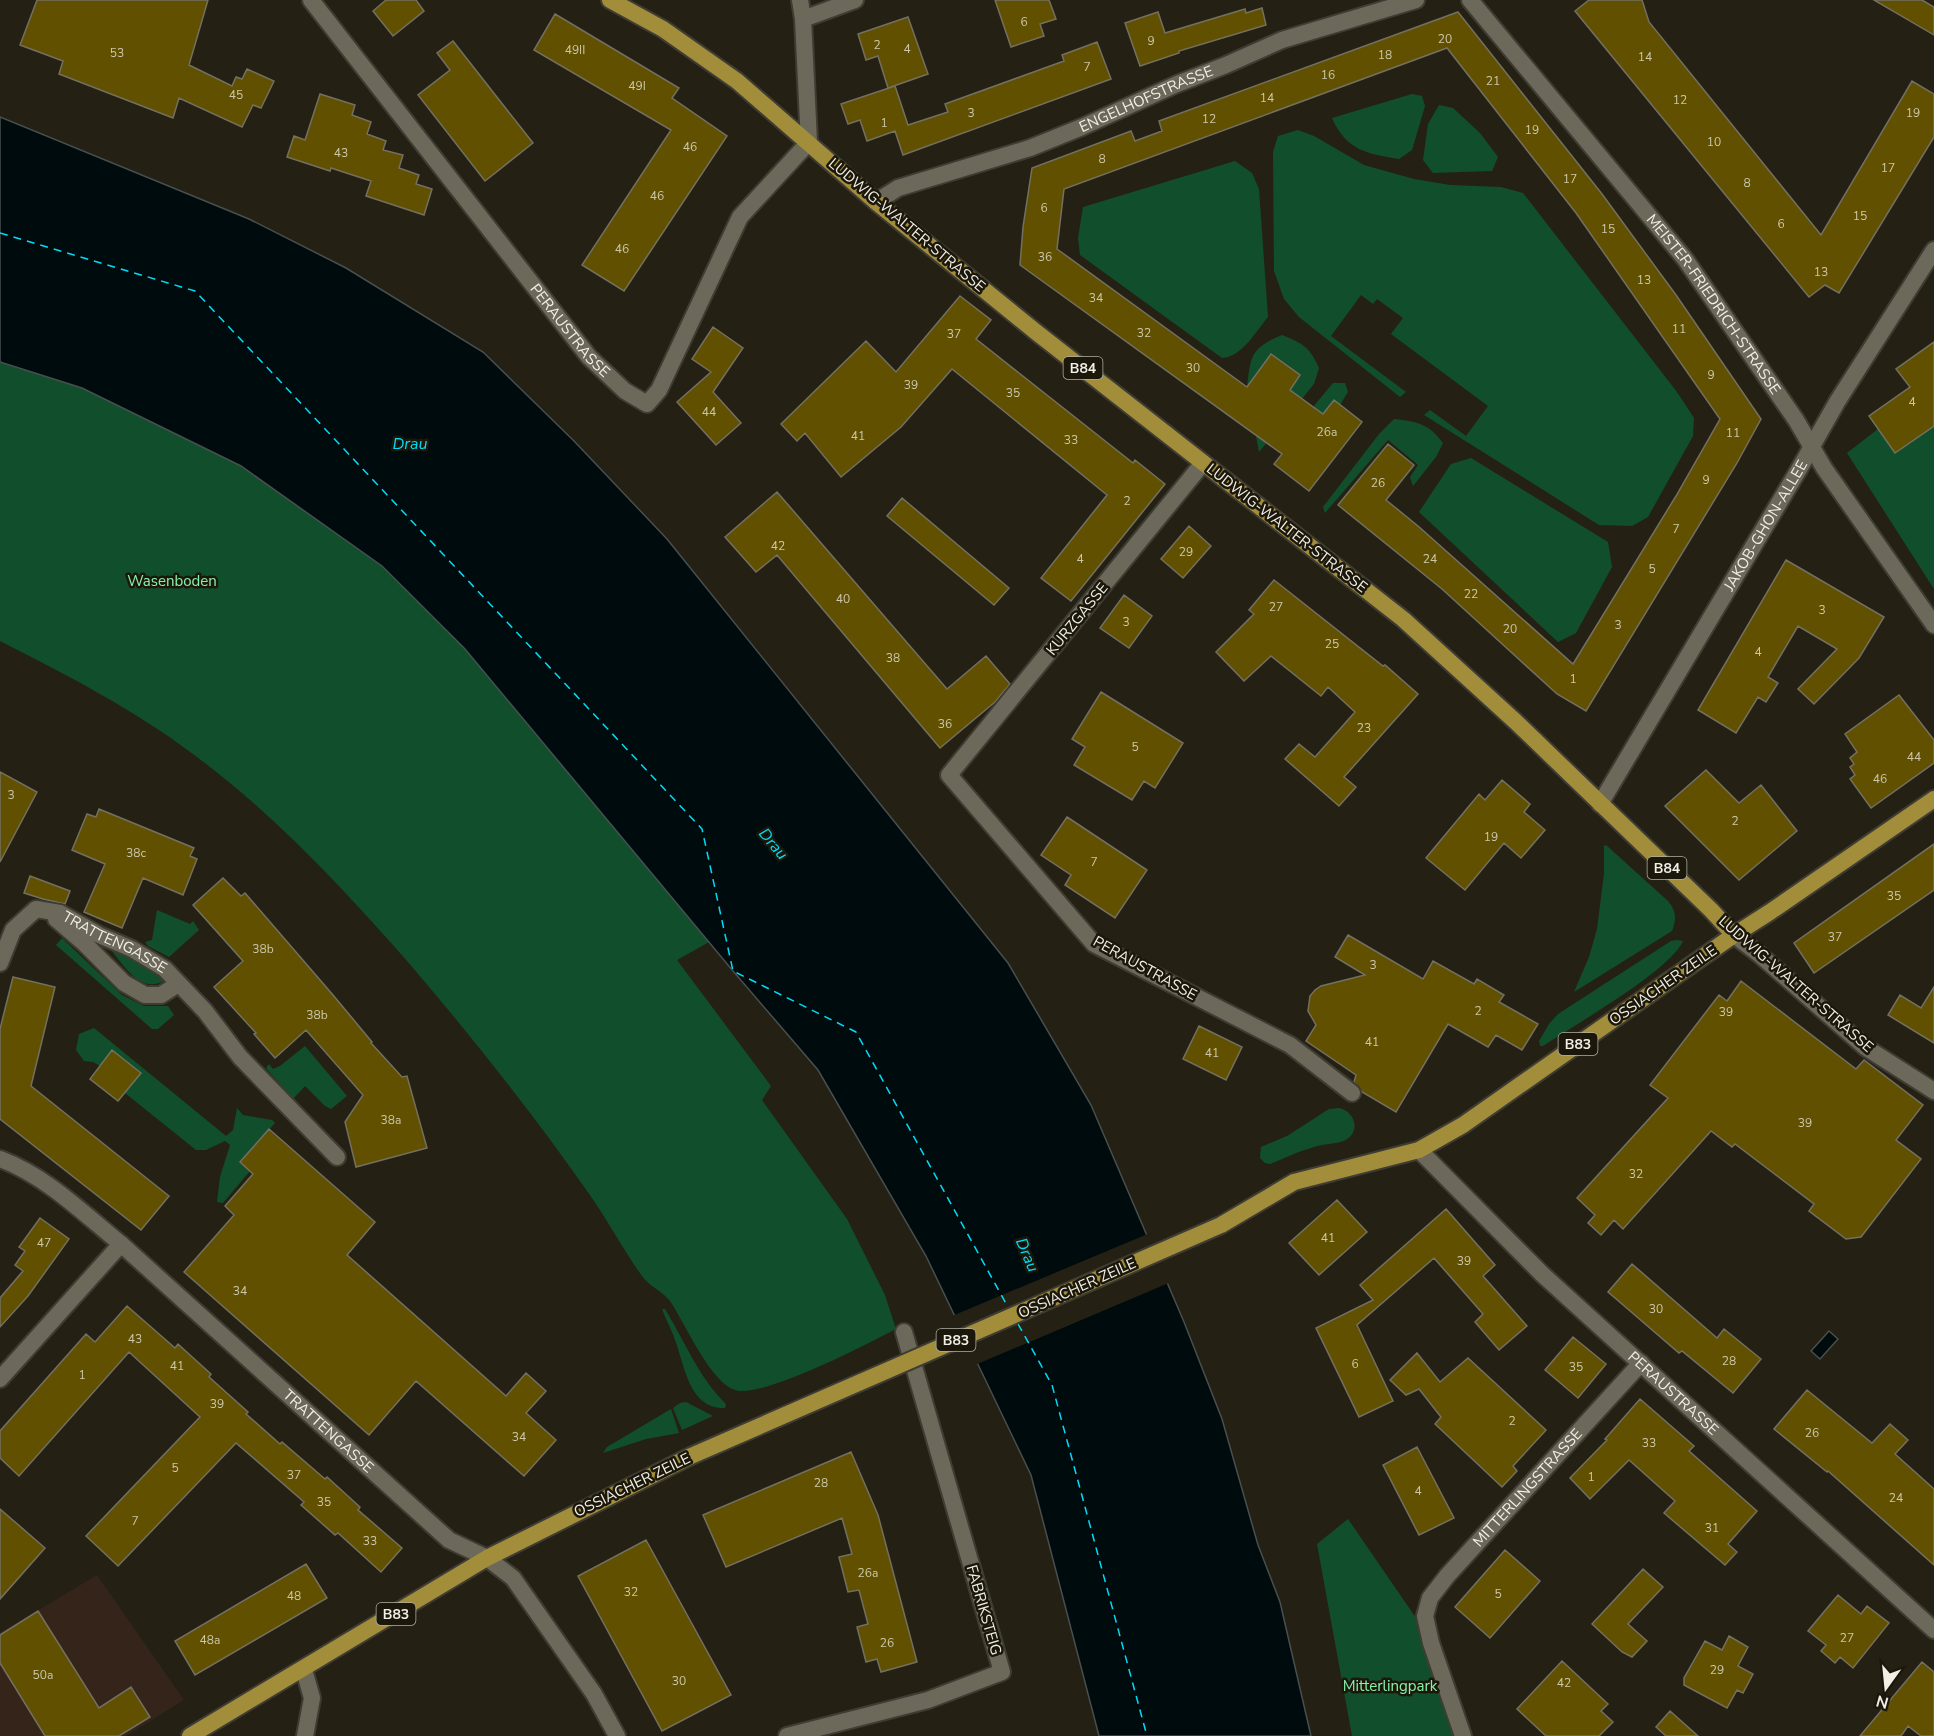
<svg xmlns="http://www.w3.org/2000/svg" width="1934" height="1736" viewBox="0 0 1934 1736" font-family="'Nunito Sans',sans-serif">
	<style>
		.commercial { fill: #342419 }
		.green { fill: #114f2c }
		.water { fill: #000b0e; stroke: #484f4f; stroke-width: 1.5 }
		.pier { fill: #242114 }
		.lines { fill: none; stroke-linecap: round; stroke-linejoin: round }
		.ferry { stroke: #00ddf8; stroke-width: 1.5; stroke-dasharray: 8 6; stroke-linecap: butt }
		.building { fill: #605000; stroke: #747061; stroke-width: 1.5 }
		.minor-casing { stroke: #3f3c34; stroke-width: 20 }
		.primary-casing { stroke: #3f3c34; stroke-width: 20 }
		.minor { stroke: #6d695a; stroke-width: 16 }
		.primary { stroke: #a28d3a; stroke-width: 16 }
		.primary-bridge-casing { stroke: #3f3c34; stroke-width: 20; stroke-linecap: butt }
		.primary-bridge { stroke: #a28d3a; stroke-width: 16 }
		.labels { text-anchor: middle; dominant-baseline: central; stroke-width: 5; stroke-linejoin: round; paint-order: stroke }
		.number-label { font-size: 12px; fill: #cdc7ac }
		.shield { fill: #1b170b; stroke: #b1aea4; stroke-width: 1.5 }
		.shield-label { font-size: 14px; font-weight: bold; fill: #f1efe6 }
		.street-label { font-size: 15px; fill: #f1efe6; stroke: #1b170b }
		.park-label { font-size: 15px; fill: #86f3ab; stroke: #1b170b }
		.water-label { font-size: 16px; font-style: italic; fill: #00ddf8; stroke: #1b170b }
	</style>
	<rect width="100%" height="100%" fill="#242114"/>
	<path class="commercial" d="M97,1575l87,125 -58,36h-126v-103z"/>
	<path class="green" d="M1412,94l10,2 3,10 -13,44 -13,9c-32,-5 -53,-9 -67,-41z
		M1439,105l14,3 27,25 18,24 -6,14 -59,2 -10,-13 5,-36z
		M1298,130l16,6 50,29 50,14 36,6 51,2 22,6 154,199 17,26 -1,18 -45,81 -16,9 -33,-1 -175,-110 6,-5 36,26 22,-30 -97,-72 12,-16 -26,-19 -4,5 -12,-9 -30,41 75,56 -6,5 -101,-80 -15,-18 -10,-28 -1,-119 5,-16z
		M1235,161l17,12 7,16 9,128c-12,14 -26,40 -46,41l-142,-103 -2,-17 5,-31z
		M1282,335c21,9 27,11 37,33l-5,16 -55,68 -3,-16 44,-61 -29,-21 -24,33c4,-32 4,-39 35,-52z
		M0,362l82,26 159,78 141,100 83,83 244,293 -32,18 94,126 -9,14 85,119 38,76 11,34c-27,14 -134,70 -161,61 -25,-8 -50,-67 -65,-89 -8,-10 -21,-15 -28,-25 -17,-24 -33,-53 -50,-78 -57,-82 -119,-160 -184,-236 -66,-75 -134,-148 -215,-208 -60,-45 -126,-79 -193,-113z
		M1333,383h12l3,9 -8,13 -17,9 -10,-7z
		M1394,419c24,3 34,4 49,24l-7,14 -23,29 -3,-9 8,-12 -30,-25 -63,73 -2,-6 56,-73z
		M1934,426v163l-87,-136 31,-24 18,24z
		M1471,458l137,84 4,25 -36,66 -18,9 -139,-130 32,-48z
		M1606,845l62,56c8,10 9,17 4,30l-98,61 15,-35 8,-28 7,-55v-28z
		M157,910l33,14 3,-3 6,9 -30,27 -21,-11 -3,-4 7,-2z
		M62,938l60,57 22,11h24l6,9 -16,14h-6l-96,-84z
		M1677,940l6,1c-12,29 -110,85 -140,105h-3l-1,-5 10,-17 9,-10 113,-73z
		M107,945l43,21 14,15c-25,14 -43,-20 -57,-36z
		M94,1028l132,108 7,-6 4,-22 6,7 29,5 3,3 -35,39 10,9 -27,32 -6,-1 3,-25 10,-32 -5,-4 -19,9h-10l-71,-57 15,-20 -27,-22 -13,15 -7,-4 -9,-1 -8,-11 3,-16z
		M305,1046l42,50 -16,13 -6,-3 -20,-20 -12,13 -27,-31 3,-4 4,5 7,-3z
		M1339,1108c15,3 22,22 8,31 -9,6 -23,4 -33,8 -15,4 -29,11 -44,17l-5,-1 -5,-5 1,-11 26,-11 42,-27z
		M662,1309h3c19,31 34,69 61,95l-1,4c-36,1 -40,-42 -50,-68 -3,-10 -9,-20 -13,-31z
		M686,1402l27,14 -31,14 -9,-22 7,-5z
		M671,1409l8,24 -33,6 -43,14 4,-6z
		M1348,1519l68,99 42,118h-106l-35,-192z"/>
	<path class="water" d="M0,117l249,102 97,49 137,84 91,89 93,98 341,424 83,142 93,217 38,97 36,126 22,57 31,134h-212l-68,-261 -105,-219 -108,-186 -85,-99 -268,-322 -83,-83 -141,-100 -159,-78 -82,-26z
		M1829,1331l9,8 -18,20 -9,-8z"/>
	<path class="pier" d="M1150,1233l21,49 -196,83 -23,-49z"/>
	<g class="lines">
		<path class="ferry" d="M0,233l195,58 507,538 31,142 123,61 153,277
			M1018,1324l34,61 95,351"/>
	</g>
	<path class="building" d="M37,0h171l-19,65 43,21 4,-9 6,2 5,-10 27,12 -13,27 -8,-3 -11,22 -63,-29 -6,20 -114,-44 4,-13 -43,-16z
		M386,0h30l8,11 -31,25 -20,-25z
		M995,0h54l7,19 -16,5 4,12 -33,11z
		M1589,0h53l7,22 172,213 91,-154 22,13v43l-95,156 -14,-8 -16,12 -234,-286z
		M1874,0h48l12,7v28z
		M1262,8l4,17 -87,26v2l-39,13 -15,-43 33,-11 7,21 80,-24 1,4z
		M1458,12l144,182 74,101 85,124 -24,44 -151,248 -29,-17 -115,-105 -104,-84 50,-61 26,21 -28,35 32,26 155,138 103,-168 44,-77 -144,-206 -129,-165 -383,141 -7,60 190,138 24,-33 29,21 -10,15 33,24 11,-14 28,22 -53,69 -35,-27 8,-10 -262,-189 3,-38 9,-59 99,-37 4,10 27,-10 -3,-10z
		M555,14l124,74 -7,10 55,38 -103,155 -42,-26 89,-135 -137,-80z
		M908,17l20,57 -40,14 -10,-32 -12,4 -8,-26z
		M453,41l80,102 -48,38 -67,-86 32,-25 -13,-17z
		M1097,42l14,37 -208,76 -8,-24 -28,10 -7,-21 -12,4 -7,-20 54,-18 13,39 40,-13 -3,-8 119,-43 -2,-6z
		M320,94l35,11 -3,10 19,7 -4,12 19,7 -3,9 20,5 -4,13 20,7 -3,9 16,5 -8,26 -58,-19 5,-15 -40,-13 -1,3 -43,-14 7,-21 11,4z
		M960,296l31,24 -15,19 157,124 2,-3 30,24 -94,117 -30,-23 66,-83 -155,-126 -51,58 -60,50 -36,-44 -8,8 -16,-17 85,-83 30,31z
		M713,327l30,21 -30,44 28,31 -25,22 -39,-43 34,-30 -19,-13z
		M1934,342v84l-39,27 -26,-37 41,-29 -14,-18z
		M777,492l170,197 39,-33 24,28 -15,18 -55,46 -163,-193 -21,17 -31,-35z
		M902,498l107,90 -15,17 -107,-89z
		M1189,526l22,20 -28,32 -22,-19z
		M1786,560l98,57 -25,41 -45,46 -16,-15 39,-40 -39,-23 -30,51 10,6 -12,19 -8,-5 -22,36 -38,-23z
		M1274,580l109,86 2,-1 33,29 -74,83 12,10 -17,19 -54,-47 14,-15 16,13 40,-45 -27,-25 -7,9 -50,-40 -27,25 -28,-29 38,-38 -5,-4z
		M1124,595l28,21 -23,32 -29,-20z
		M1101,692l82,51 -28,45 -11,-7 -12,19 -58,-35 11,-18 -13,-8z
		M1899,695l35,45v23l-63,45 -21,-29 5,-4 -5,-8 4,-3 -4,-6 7,-6 -12,-18z
		M1706,770l33,33 22,-18 36,46 -58,49 -74,-74z
		M0,772l37,20 -37,70z
		M1502,780l28,24 -6,8 21,18 -24,28 -17,-15 -39,47 -39,-32 53,-64 6,6z
		M99,809l95,39 -4,8 7,3 -14,36 -40,-17 -21,50 -38,-16 21,-48 -33,-14 15,-36 9,3z
		M1067,817l80,53 -32,48 -50,-33 6,-10 -30,-20z
		M1934,844v46l-120,83 -20,-30z
		M30,876l40,15 -5,13 -22,-5 -19,-6z
		M223,878l18,18 4,-3 88,102 39,47 -1,1 31,34 5,-1 20,72 -71,19 -11,-45 18,-27 -57,-65 -31,28 -21,-24 2,-1 -42,-46 29,-26 -50,-56z
		M1348,935l75,44 10,-18 41,23 3,-5 27,16 -5,7 39,22 -16,26 -26,-15 -8,12 -40,-23 -52,88 -34,-20 -8,-10 2,-7 -50,-34 10,-16 -8,-14 2,-15 5,-6 6,-4 44,-11 -30,-18z
		M13,977l42,10 -24,99 138,110 -28,34 -141,-111v-90z
		M1741,981l115,88 8,-9 59,45 -27,35 25,19 -60,78 -15,2 -37,-28 5,-7 -79,-60 -3,3 -21,-16 -88,98 -9,-9 -13,15 -13,-12 7,-8 -18,-17 91,-100 -18,-13 69,-90 8,6z
		M1934,987v56l-46,-28 12,-20 21,13z
		M1199,1026l43,21 -16,33 -43,-21z
		M112,1050l29,23 -23,28 -28,-22z
		M269,1129l106,93 -28,33 159,141 20,-23 20,18 -20,22 30,27 -32,36 -108,-95 -47,54 -185,-163 50,-57 -9,-9 28,-32 -13,-12z
		M1337,1200l30,32 -48,43 -30,-32z
		M1446,1209l49,56 -12,11 44,50 -28,24 -24,-28 8,-8 -49,-56 -77,67 36,76 -34,16 -43,-89 57,-28 -13,-15z
		M40,1218l29,21 -41,57 -28,31v-29l23,-27 -8,-6 10,-14 -6,-4z
		M1632,1264l85,74 7,-9 37,30 -28,34 -51,-42 -3,2 -71,-61z
		M127,1306l48,42 3,-4 33,30 -2,3 39,35 -2,2 34,30 2,-2 43,37 2,-2 33,30 -2,3 44,38 -21,24 -43,-39 -3,2 -34,-30 3,-3 -68,-59 -118,123 -32,-30 114,-119 -71,-65 -110,124 -19,-18v-27l86,-97 9,8z
		M1573,1337l33,27 -28,34 -33,-28z
		M1417,1353l23,29 28,-24 78,72 -33,36 4,5 -15,16 -67,-63 6,-7 -22,-28 -13,6 -16,-15z
		M1807,1390l65,53 18,-19 18,16 -13,14 39,35v76l-106,-94 -1,1 -53,-43z
		M1640,1399l54,47 -5,5 68,60 -29,33 9,8 -12,13 -61,-52 11,-12 -46,-41 -39,39 -20,-21 37,-38 -2,-1z
		M1417,1447l37,71 -35,17 -36,-70z
		M851,1452l27,63 39,147 -36,10 -4,-13 -11,3 -9,-35 11,-3 -9,-34 -11,2 -9,-35 13,-3 -10,-36 -116,49 -23,-52z
		M0,1509l45,39 -45,51z
		M646,1540l85,155 -69,36 -84,-155z
		M1505,1550l35,31 -50,57 -35,-31z
		M306,1564l21,34 -132,77 -20,-34z
		M1643,1569l20,18 -35,37 19,17 -15,16 -10,-5 -30,-28z
		M1838,1595l23,19 6,-8 22,17 -36,45 -13,-11 -5,6 -14,-12 5,-6 -18,-14z
		M38,1611l61,97 32,-21 19,30 -31,19h-74l-45,-73v-28z
		M1729,1636l19,11 -10,19 15,8 -10,19 -6,-3 -10,18 -43,-23v-7l21,-37 17,9z
		M1562,1661l46,43 -7,7 12,11 -14,14h-53l-29,-27z
		M1922,1662l12,10v64h-13l-13,-10 -7,10h-41z
		M1670,1711l28,25h-32l-10,-9z"/>
	<g class="lines">
		<g class="minor-casing">
			<g id="minor">
				<path id="s1" d="M311,0l278,357 36,34 22,13 12,-14 81,-173 69,-75 -6,-123 -3,-19"/>
				<path id="s2" d="M1470,0l215,259 111,161 28,48 110,157"/>
				<path d="M803,19l52,-19"/>
				<path id="s3" d="M876,202l22,-14 132,-40 52,-21 95,-43 49,-19 56,-25 134,-40"/>
				<path d="M1203,463l-254,312 145,169 196,101 62,48"/>
				<path id="s4" d="M1600,804l198,-333 39,-69 97,-152"/>
				<path d="M56,919l29,25 39,39 21,12h16l17,-11"/>
				<path d="M1734,935l26,20 105,92 69,44"/>
				<path id="s5" d="M0,963l13,-33 23,-21 24,4 39,22 33,14 33,20 40,42 35,46 97,100"/>
				<path id="s6" d="M1419,1150l123,124 392,356"/>
				<path id="s7" d="M0,1159c46,17 83,54 121,85l328,296 38,18 26,20 81,116 23,42"/>
				<path d="M0,1379l121,-135"/>
				<path d="M304,1670l8,28 -7,38"/>
				<path d="M787,1736l141,-36 74,-28 -98,-340"/>
				<path id="s8" d="M1463,1736l-32,-93 -6,-27 5,-18 17,-22 194,-213"/>
			</g>
		</g>
		<g class="primary-casing">
			<path id="primary" d="M610,0l53,29 74,52 139,121 160,130 367,287 113,103 195,188 23,25
				M1221,1225l73,-43 125,-32 44,-25 271,-190 36,-23 164,-113
				M190,1736l297,-178 204,-102"/>
		</g>
		<use href="#minor" class="minor"/>
		<use href="#primary" class="primary"/>
		<g class="primary-bridge-casing">
			<path id="primary-bridge" d="M691,1456l530,-231"/>
		</g>
		<use href="#primary-bridge" class="primary-bridge"/>
	</g>
	<g class="labels">
		<g class="number-label">
			<text x="1024" y="22">6</text>
			<text x="1445" y="39">20</text>
			<text x="1151" y="41">9</text>
			<text x="877" y="45">2</text>
			<text x="907" y="49">4</text>
			<text x="575" y="50">49II</text>
			<text x="117" y="53">53</text>
			<text x="1385" y="55">18</text>
			<text x="1645" y="57">14</text>
			<text x="1087" y="67">7</text>
			<text x="1328" y="75">16</text>
			<text x="1493" y="81">21</text>
			<text x="637" y="86">49I</text>
			<text x="236" y="95">45</text>
			<text x="1267" y="98">14</text>
			<text x="1680" y="100">12</text>
			<text x="971" y="113">3</text>
			<text x="1913" y="113">19</text>
			<text x="1209" y="119">12</text>
			<text x="884" y="123">1</text>
			<text x="1532" y="130">19</text>
			<text x="1714" y="142">10</text>
			<text x="690" y="147">46</text>
			<text x="341" y="153">43</text>
			<text x="1102" y="159">8</text>
			<text x="1888" y="168">17</text>
			<text x="1570" y="179">17</text>
			<text x="1747" y="183">8</text>
			<text x="657" y="196">46</text>
			<text x="1044" y="208">6</text>
			<text x="1860" y="216">15</text>
			<text x="1781" y="224">6</text>
			<text x="1608" y="229">15</text>
			<text x="622" y="249">46</text>
			<text x="1045" y="257">36</text>
			<text x="1821" y="272">13</text>
			<text x="1644" y="280">13</text>
			<text x="1096" y="298">34</text>
			<text x="1679" y="329">11</text>
			<text x="1144" y="333">32</text>
			<text x="954" y="334">37</text>
			<text x="1193" y="368">30</text>
			<text x="1711" y="375">9</text>
			<text x="911" y="385">39</text>
			<text x="1013" y="393">35</text>
			<text x="1912" y="402">4</text>
			<text x="709" y="412">44</text>
			<text x="1327" y="432">26a</text>
			<text x="1733" y="433">11</text>
			<text x="858" y="436">41</text>
			<text x="1071" y="440">33</text>
			<text x="1706" y="480">9</text>
			<text x="1378" y="483">26</text>
			<text x="1127" y="501">2</text>
			<text x="1676" y="529">7</text>
			<text x="778" y="546">42</text>
			<text x="1186" y="552">29</text>
			<text x="1080" y="559">4</text>
			<text x="1430" y="559">24</text>
			<text x="1652" y="569">5</text>
			<text x="1471" y="594">22</text>
			<text x="843" y="599">40</text>
			<text x="1276" y="607">27</text>
			<text x="1822" y="610">3</text>
			<text x="1126" y="622">3</text>
			<text x="1618" y="625">3</text>
			<text x="1510" y="629">20</text>
			<text x="1332" y="644">25</text>
			<text x="1758" y="652">4</text>
			<text x="893" y="658">38</text>
			<text x="1573" y="679">1</text>
			<text x="945" y="724">36</text>
			<text x="1364" y="728">23</text>
			<text x="1135" y="747">5</text>
			<text x="1914" y="757">44</text>
			<text x="1880" y="779">46</text>
			<text x="11" y="795">3</text>
			<text x="1735" y="821">2</text>
			<text x="1491" y="837">19</text>
			<text x="136" y="853">38c</text>
			<text x="1094" y="862">7</text>
			<text x="1894" y="896">35</text>
			<text x="1835" y="937">37</text>
			<text x="263" y="949">38b</text>
			<text x="1373" y="965">3</text>
			<text x="1478" y="1011">2</text>
			<text x="1726" y="1012">39</text>
			<text x="317" y="1015">38b</text>
			<text x="1372" y="1042">41</text>
			<text x="1212" y="1053">41</text>
			<text x="391" y="1120">38a</text>
			<text x="1805" y="1123">39</text>
			<text x="1636" y="1174">32</text>
			<text x="1328" y="1238">41</text>
			<text x="44" y="1243">47</text>
			<text x="1464" y="1261">39</text>
			<text x="240" y="1291">34</text>
			<text x="1656" y="1309">30</text>
			<text x="135" y="1339">43</text>
			<text x="1729" y="1361">28</text>
			<text x="1355" y="1364">6</text>
			<text x="177" y="1366">41</text>
			<text x="1576" y="1367">35</text>
			<text x="82" y="1375">1</text>
			<text x="217" y="1404">39</text>
			<text x="1512" y="1421">2</text>
			<text x="1812" y="1433">26</text>
			<text x="519" y="1437">34</text>
			<text x="1649" y="1443">33</text>
			<text x="175" y="1468">5</text>
			<text x="294" y="1475">37</text>
			<text x="1591" y="1477">1</text>
			<text x="821" y="1483">28</text>
			<text x="1418" y="1491">4</text>
			<text x="1896" y="1498">24</text>
			<text x="324" y="1502">35</text>
			<text x="135" y="1521">7</text>
			<text x="1712" y="1528">31</text>
			<text x="370" y="1541">33</text>
			<text x="868" y="1573">26a</text>
			<text x="631" y="1592">32</text>
			<text x="1498" y="1594">5</text>
			<text x="294" y="1596">48</text>
			<text x="1847" y="1638">27</text>
			<text x="210" y="1640">48a</text>
			<text x="887" y="1643">26</text>
			<text x="1717" y="1670">29</text>
			<text x="43" y="1675">50a</text>
			<text x="679" y="1681">30</text>
			<text x="1564" y="1683">42</text>
		</g>
		<g class="shield">
			<rect x="1063.5" y="357" width="39" height="22" rx="4.5"/>
			<rect x="1647.5" y="857" width="39" height="22" rx="4.5"/>
			<rect x="1558.5" y="1033" width="39" height="22" rx="4.5"/>
			<rect x="936.5" y="1329" width="39" height="22" rx="4.5"/>
			<rect x="376.5" y="1603" width="39" height="22" rx="4.5"/>
		</g>
		<g class="shield-label">
			<text x="1083" y="368">B84</text>
			<text x="1667" y="868">B84</text>
			<text x="1578" y="1044">B83</text>
			<text x="956" y="1340">B83</text>
			<text x="396" y="1614">B83</text>
		</g>
		<g class="street-label">
			<text stroke="none"><textPath href="#s3" startOffset="290">ENGELHOFSTRASSE</textPath></text>
			<text transform="translate(907 225) rotate(40)">LUDWIG-WALTER-STRASSE</text>
			<text stroke="none"><textPath href="#s2" startOffset="390">MEISTER-FRIEDRICH-STRASSE</textPath></text>
			<text stroke="none"><textPath href="#s1" startOffset="420">PERAUSTRASSE</textPath></text>
			<text stroke="none"><textPath href="#s4" startOffset="324">JAKOB-GHON-ALLEE</textPath></text>
			<text transform="translate(1287 528) rotate(38)">LUDWIG-WALTER-STRASSE</text>
			<text transform="translate(1077 619) rotate(-51)">KURZGASSE</text>
			<text stroke="none"><textPath href="#s5" startOffset="153">TRATTENGASSE</textPath></text>
			<text transform="translate(1145 968) rotate(29)">PERAUSTRASSE</text>
			<text transform="translate(1796 984) rotate(41)">LUDWIG-WALTER-STRASSE</text>
			<text transform="translate(1663 985) rotate(-35)">OSSIACHER ZEILE</text>
			<text transform="translate(1077 1288) rotate(-24)">OSSIACHER ZEILE</text>
			<text stroke="none"><textPath href="#s6" startOffset="352">PERAUSTRASSE</textPath></text>
			<text stroke="none"><textPath href="#s7" startOffset="428">TRATTENGASSE</textPath></text>
			<text transform="translate(632 1485) rotate(-26)">OSSIACHER ZEILE</text>
			<text stroke="none"><textPath href="#s8" startOffset="292">MITTERLINGSTRASSE</textPath></text>
			<text transform="translate(984 1610) rotate(74)">FABRIKSTEIG</text>
		</g>
		<g class="park-label">
			<text x="172" y="581">Wasenboden</text>
			<text x="1390" y="1686">Mitterlingpark</text>
		</g>
		<g class="water-label">
			<text x="410" y="444">Drau</text>
			<text transform="translate(773 844) rotate(50)">Drau</text>
			<text transform="translate(1027 1255) rotate(67)">Drau</text>
		</g>
	</g>
	<g transform="translate(1886 1688) rotate(195)" stroke="#1b170b" stroke-width="4.5" paint-order="stroke">
	<path d="M0-4.5L10 22L0 15L-10 22Z" fill="#f1efe6"/>
	<text y="-9" font-size="16" font-weight="bold" text-anchor="middle" fill="#f1efe6">N</text>
	</g>
</svg>
